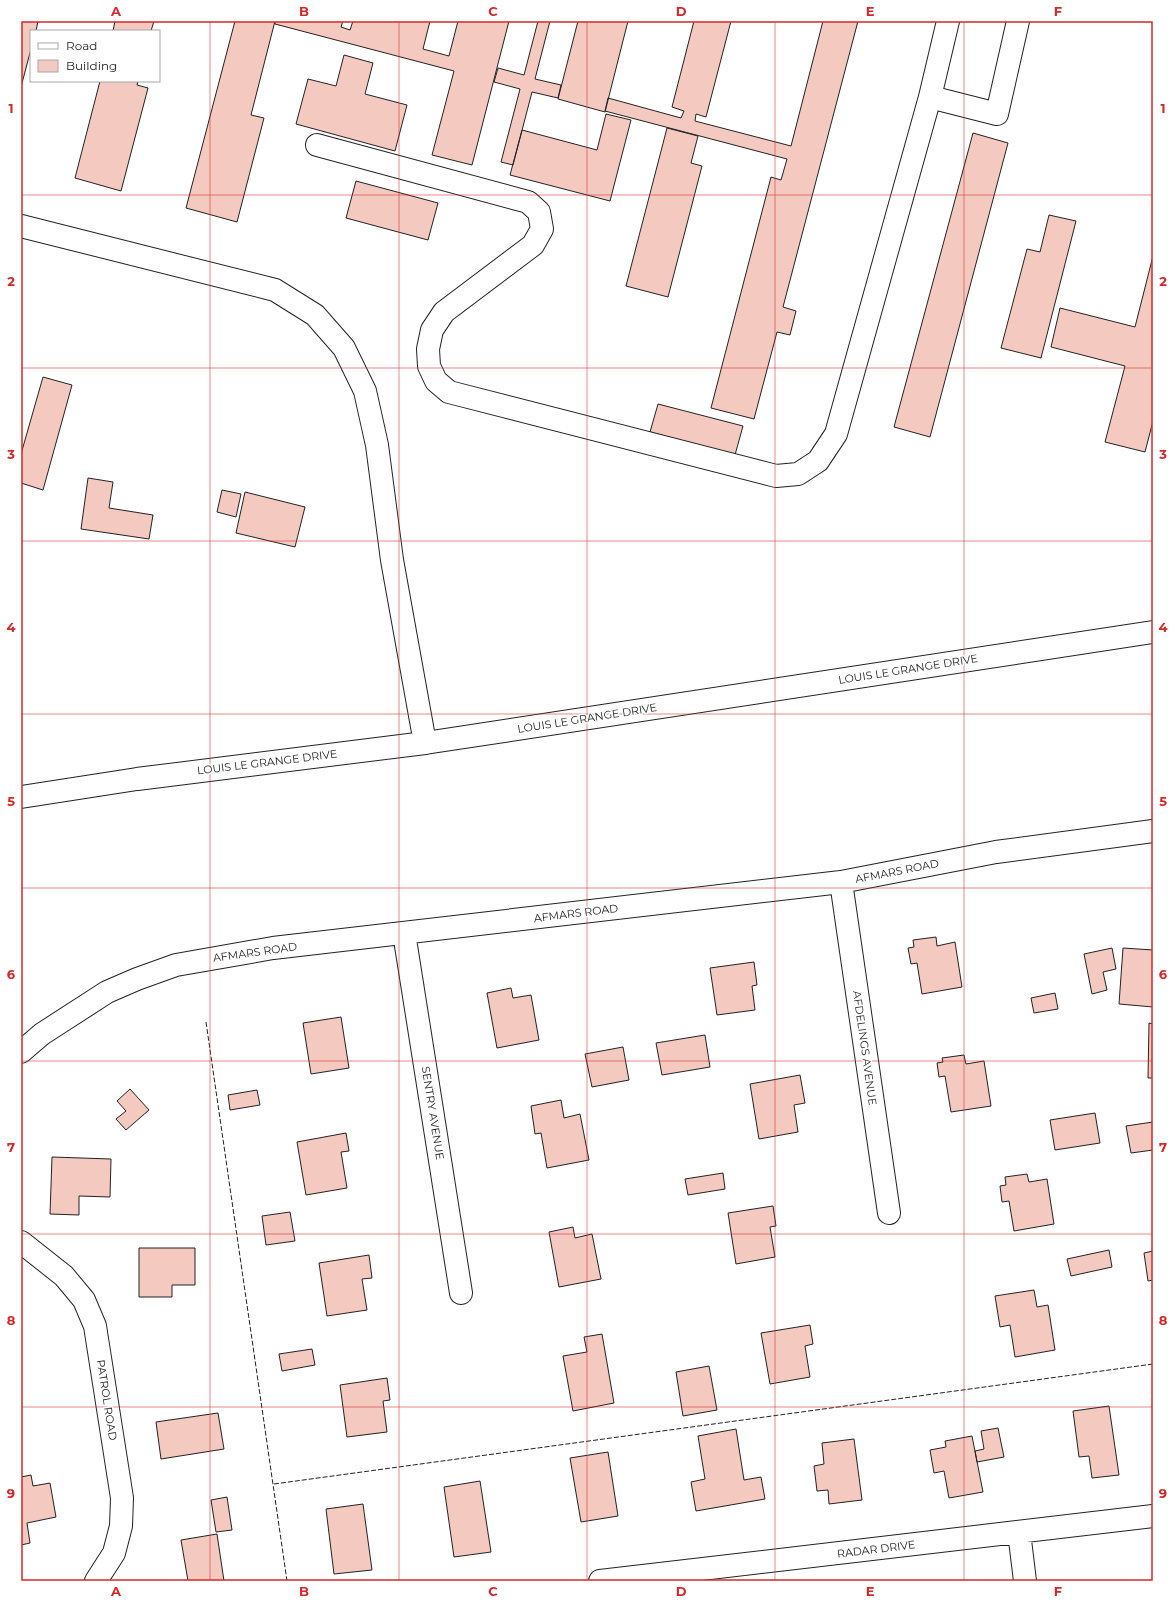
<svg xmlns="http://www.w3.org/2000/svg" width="1174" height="1602" viewBox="0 0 1174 1602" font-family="Montserrat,sans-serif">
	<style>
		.building { fill: #f3c9c0; stroke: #222 }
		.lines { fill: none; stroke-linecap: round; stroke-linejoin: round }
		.minor-casing { stroke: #222; stroke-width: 24 }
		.major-casing { stroke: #222; stroke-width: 24 }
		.minor { stroke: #fff; stroke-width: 22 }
		.major { stroke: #fff; stroke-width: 22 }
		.fence { stroke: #222; stroke-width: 1; stroke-dasharray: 5 2; stroke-linecap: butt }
		.grid { fill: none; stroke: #d62828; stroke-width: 1; stroke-opacity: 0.55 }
		.labels { text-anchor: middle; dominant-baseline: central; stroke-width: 3; stroke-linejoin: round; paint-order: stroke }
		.street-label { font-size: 11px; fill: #222; stroke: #fff }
		.neatline { fill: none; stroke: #d62828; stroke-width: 1.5 }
		.grid-label { font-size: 13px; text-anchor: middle; font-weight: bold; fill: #d62828 }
	</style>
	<rect width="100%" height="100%" fill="#fff"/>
	<path class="building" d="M21,21h17l-2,10h-5v18l-10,38z
		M115,21h39l-3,10h-38z
		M235,21h40l-24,94 13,3 -27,104 -51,-14z
		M275,21h68l-2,6 9,3 3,-9h77l-7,28 26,7 9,-35h51l-37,144 -40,-10 22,-84 -179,-47z
		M538,21h12l-15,58 26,6 -3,13 -26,-6 -19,73 -12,-3 19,-73 -26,-7 4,-14 26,7z
		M578,21h50l-23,91 -47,-13z
		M694,21h37l-25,96 -10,-3 -1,7 96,25 32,-125h35l-75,286 13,4 -6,24 -13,-3 -23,87 -43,-11 60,-231 10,3 6,-21 -182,-48 3,-13 73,20 3,-7 -12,-4z
		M344,55l29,8 -8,31 42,11 -12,46 -99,-27 12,-45 28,7z
		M100,81h38l-1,4 11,3 -27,103 -46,-13z
		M606,114l25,6 -21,81 -100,-26 12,-45 75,20z
		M667,128l31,8 -7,27 11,3 -34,131 -42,-11z
		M973,133l35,10 -78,294 -36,-10z
		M356,181l82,22 -10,37 -82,-22z
		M1049,215l27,6 -35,137 -40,-10 26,-99 13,3z
		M1153,256v165l-8,31 -40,-10 20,-76 -74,-19 9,-39 75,19z
		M43,377l29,8 -29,105 -22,-7v-29z
		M658,404l85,22 -8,29 -85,-23z
		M88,478l25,4 -4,26 44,7 -4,24 -68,-10z
		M222,490l19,4 -5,23 -19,-5z
		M245,492l60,15 -10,40 -59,-14z
		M936,937l1,9 18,-4 7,45 -40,7 -5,-31 -6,1 -3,-16 6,-1 -1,-7z
		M1112,948l4,21 -13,3 4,18 -15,4 -8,-40z
		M1123,948l30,2v57l-34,-3z
		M754,962l3,23 -5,1 3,24 -38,5 -7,-47z
		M511,988l2,10 18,-3 8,45 -42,8 -10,-55z
		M1055,993l3,16 -24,4 -3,-15z
		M341,1017l8,51 -38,6 -8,-51z
		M1149,1023l4,1v54h-5z
		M705,1035l5,32 -48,8 -6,-32z
		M623,1047l6,33 -37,7 -7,-33z
		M964,1055l2,9 18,-3 7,45 -40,6 -6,-36 -6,1 -2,-14 6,-1 -1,-4z
		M800,1075l5,28 -11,2 4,27 -39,7 -9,-55z
		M130,1089l19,21 -23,20 -10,-11 10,-8 -9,-10z
		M257,1090l3,15 -30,5 -2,-15z
		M561,1100l3,18 16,-4 9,46 -42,8 -6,-35 -6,1 -4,-28z
		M1095,1113l5,30 -45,7 -5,-30z
		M1153,1122v28l-22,3 -5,-27z
		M346,1133l3,18 -8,1 6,36 -41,7 -9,-53z
		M52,1157l59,2 -1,38 -31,-1v19l-29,-1z
		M723,1173l2,16 -37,6 -3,-16z
		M1027,1174l2,8 18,-3 7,45 -40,7 -5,-30 -7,1 -2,-16 6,-1 -1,-8z
		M773,1206l3,20 -6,1 5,30 -39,7 -8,-51z
		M290,1212l5,29 -29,4 -4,-29z
		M573,1227l2,11 17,-4 9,45 -42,8 -10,-55z
		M139,1248h56v37h-23v12h-33z
		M1109,1250l3,17 -41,9 -4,-17z
		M1153,1251v29l-5,1 -4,-28z
		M369,1255l3,23 -10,1 5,31 -40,6 -8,-53z
		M1034,1290l3,17 11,-2 7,45 -40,7 -5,-32 -10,2 -5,-31z
		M810,1325l3,19 -8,2 5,31 -40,7 -9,-51z
		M602,1334l12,69 -41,8 -10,-55 24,-4 -3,-15z
		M312,1349l3,16 -33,6 -3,-17z
		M709,1366l8,44 -34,6 -7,-44z
		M387,1378l3,22 -7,1 4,31 -40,5 -7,-52z
		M1109,1406l10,69 -27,3 -3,-22 -10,1 -6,-46z
		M218,1413l6,36 -63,10 -5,-37z
		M998,1428l6,29 -27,5 -2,-11 9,-2 -3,-18z
		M736,1429l8,51 17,-3 4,22 -69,12 -5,-29 14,-3 -7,-43z
		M972,1436l11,56 -34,6 -5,-27 -10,2 -4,-23 16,-3 -1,-6z
		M854,1439l8,61 -33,4 -1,-14 -11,1 -3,-25 10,-2 -2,-21z
		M608,1452l10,64 -37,6 -11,-64z
		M31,1475l2,11 17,-3 6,34 -29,6 3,20 -9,2v-68z
		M480,1481l11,71 -37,5 -10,-70z
		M227,1497l5,33 -16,2 -5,-32z
		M363,1504l9,66 -38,4 -8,-65z
		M217,1534l7,47h-36l-7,-41z"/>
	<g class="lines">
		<g class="minor-casing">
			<path id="minor" d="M930,97l67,17 21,-93
				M317,145l211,57 11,10 3,17 -9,16 -89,67 -12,18 -4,19 1,17 7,15 13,11 327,84 22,-2 20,-13 18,-27 94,-337 18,-76
				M21,226l254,64 40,25 29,33 21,43 12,54 15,115 33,183
				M841,882l48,331
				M404,933l57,360
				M21,1052l21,-18 65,-42 30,-13 39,-14 97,-17 568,-66 155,-30 157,-21
				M21,1242l43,34 20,24 11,26 27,172 -1,28 -7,27 -18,28
				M1019,1532l6,49
				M600,1581l553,-65"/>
		</g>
		<g class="major-casing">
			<path id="major" d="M21,797l116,-18 288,-36 728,-111"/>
		</g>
		<use href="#minor" class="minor"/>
		<use href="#major" class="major"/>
		<path class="fence" d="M206,1022l81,559
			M274,1484l879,-120"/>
	</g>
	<path class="grid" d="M210,21v1560M399,21v1560M587,21v1560M775,21v1560M964,21v1560M21,195h1132M21,368h1132M21,541h1132M21,714h1132M21,888h1132M21,1061h1132M21,1234h1132M21,1407h1132"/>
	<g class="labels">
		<g class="street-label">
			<text transform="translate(908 669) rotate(-9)">LOUIS LE GRANGE DRIVE</text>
			<text transform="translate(587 718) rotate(-9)">LOUIS LE GRANGE DRIVE</text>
			<text transform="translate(267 762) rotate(-7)">LOUIS LE GRANGE DRIVE</text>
			<text transform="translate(897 871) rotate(-11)">AFMARS ROAD</text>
			<text transform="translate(576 913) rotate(-7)">AFMARS ROAD</text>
			<text transform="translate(255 952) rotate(-8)">AFMARS ROAD</text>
			<text transform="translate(865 1048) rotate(82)">AFDELINGS AVENUE</text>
			<text transform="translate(433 1113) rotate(81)">SENTRY AVENUE</text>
			<text transform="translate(107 1400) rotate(81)">PATROL ROAD</text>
			<text transform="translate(876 1549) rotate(-7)">RADAR DRIVE</text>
		</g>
	</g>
	<rect width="1174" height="1602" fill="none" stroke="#ffffff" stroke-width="44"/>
	<rect x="30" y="30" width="130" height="52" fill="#ffffff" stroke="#a7a7a7"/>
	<rect x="38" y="43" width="20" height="6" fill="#ffffff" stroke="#a7a7a7"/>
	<text x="66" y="50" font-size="12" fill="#222222">Road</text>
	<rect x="38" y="60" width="20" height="12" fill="#f3c9c0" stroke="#a7a7a7"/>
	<text x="66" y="70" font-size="12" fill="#222222">Building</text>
	<rect x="22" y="22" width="1130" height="1558" class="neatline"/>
	<g class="grid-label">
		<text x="116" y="16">A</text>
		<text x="304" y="16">B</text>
		<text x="493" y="16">C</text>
		<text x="681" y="16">D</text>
		<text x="870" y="16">E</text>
		<text x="1058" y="16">F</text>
		<text x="11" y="113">1</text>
		<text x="1163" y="113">1</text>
		<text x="11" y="286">2</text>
		<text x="1163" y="286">2</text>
		<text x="11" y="459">3</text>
		<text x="1163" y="459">3</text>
		<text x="11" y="632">4</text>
		<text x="1163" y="632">4</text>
		<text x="11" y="806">5</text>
		<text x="1163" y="806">5</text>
		<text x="11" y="979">6</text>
		<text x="1163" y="979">6</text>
		<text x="11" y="1152">7</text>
		<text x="1163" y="1152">7</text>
		<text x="11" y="1325">8</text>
		<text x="1163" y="1325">8</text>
		<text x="11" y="1498">9</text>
		<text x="1163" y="1498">9</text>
		<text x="116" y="1596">A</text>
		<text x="304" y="1596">B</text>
		<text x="493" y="1596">C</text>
		<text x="681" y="1596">D</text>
		<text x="870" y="1596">E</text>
		<text x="1058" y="1596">F</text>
	</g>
</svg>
